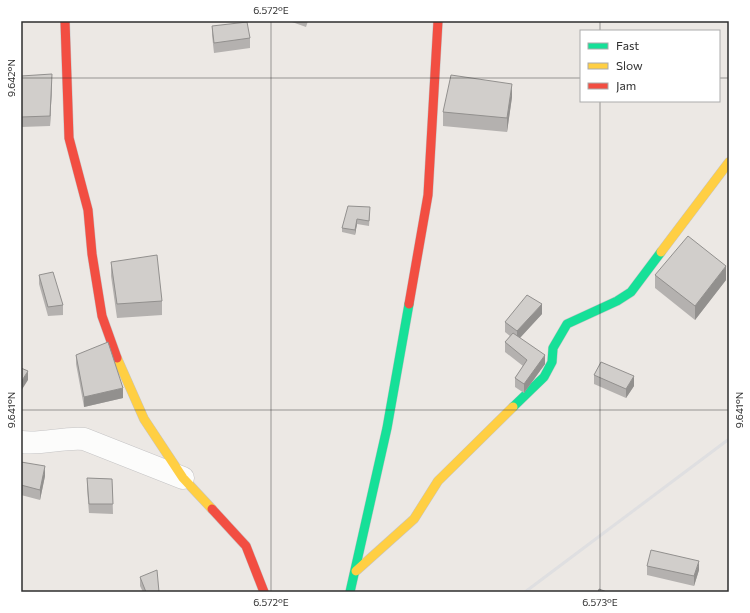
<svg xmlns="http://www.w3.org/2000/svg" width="750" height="613" viewBox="0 0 750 613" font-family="Commissioner,sans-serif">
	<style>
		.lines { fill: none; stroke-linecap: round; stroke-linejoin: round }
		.street-casing { stroke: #c5c4c5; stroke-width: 23 }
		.fast-casing { stroke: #c5c4c5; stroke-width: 10 }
		.slow-casing { stroke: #c5c4c5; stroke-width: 10 }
		.jam-casing { stroke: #c5c4c5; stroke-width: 10 }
		.street { stroke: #fcfcfb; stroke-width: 22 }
		.fast { stroke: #16e098; stroke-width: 9 }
		.slow { stroke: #ffcf43; stroke-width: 9 }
		.jam { stroke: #f24e42; stroke-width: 9 }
		.rail { stroke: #dfdfe1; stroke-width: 3 }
		.wall { fill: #b4b1af }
		.shaded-wall { fill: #92908e }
		.building { fill: #d1cecb; stroke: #92908e }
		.ticks { fill: none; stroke: #2e2e2e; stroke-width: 1; stroke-opacity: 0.45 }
		.neatline { fill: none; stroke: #2e2e2e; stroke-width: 1.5 }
		.ticks-label { font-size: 10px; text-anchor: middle; fill: #2e2e2e }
	</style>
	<rect width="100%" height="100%" fill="#ece8e4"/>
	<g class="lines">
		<g class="street-casing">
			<path id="street" d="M21,442c21,3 42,-5 63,-3l99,39"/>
		</g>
		<g class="fast-casing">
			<path id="fast" d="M513,407l31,-30 8,-15 1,-14 14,-24 50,-23 14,-9 30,-40
				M350,592l37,-164 22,-124"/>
		</g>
		<g class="slow-casing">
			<path id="slow" d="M661,252l68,-90
				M117,358l27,61 39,59 29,31
				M356,571l58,-52 24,-38 75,-74"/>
		</g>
		<g class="jam-casing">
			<path id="jam" d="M65,21l4,117 19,72 4,44 10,62 15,42
				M409,304l19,-109 10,-174
				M212,509l34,37 18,46"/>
		</g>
		<use href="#street" class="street"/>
		<use href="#fast" class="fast"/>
		<use href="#slow" class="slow"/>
		<use href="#jam" class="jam"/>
		<path class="rail" d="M525,592l204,-153"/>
	</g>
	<path class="wall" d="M292,21h16l-2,6 -14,-5z
		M212,26l38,12v10l-36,5 -2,-18z
		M21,76l31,8 -2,42 -29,1z
		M512,97l-5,35 -64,-6v-14z
		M370,212l-1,14 -12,-2 -2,11 -13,-3v-4z
		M111,262l51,39v14l-45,3 -6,-42z
		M39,275l24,30v10l-15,1 -9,-32z
		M655,275l71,5 -31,40 -40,-32z
		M542,314l-22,24 25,26 -21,29 -9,-6v-9l8,-12 -18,-14v-10l5,-6 -5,-4v-10z
		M76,355l47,43 -39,9 -8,-43z
		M594,375l40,11 -8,12 -32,-14z
		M21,462l24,14 -5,24 -19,-5z
		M87,478l25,1 1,35 -24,-1 -2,-25z
		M647,566l52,4 -5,16 -47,-11z
		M140,577l19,15h-16l-3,-6z"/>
	<path class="shaded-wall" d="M52,74v10l-2,42v-10z
		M512,84v13l-5,35v-14z
		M357,219v5l-2,11v-5z
		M726,266v14l-31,40v-14z
		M542,304v10l-25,27v-10z
		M545,355v9l-21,29v-9z
		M28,371v9l-7,11v-9z
		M634,376v10l-8,12v-9z
		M123,388v10l-39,9v-10z
		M45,466v10l-5,24v-10z
		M699,561v9l-5,16v-10z"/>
	<path class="building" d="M247,22l3,16 -36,5 -2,-17z
		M52,74l-2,42 -29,1v-41z
		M451,75l61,9 -5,34 -64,-6z
		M348,206l22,1 -1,14 -12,-2 -2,11 -13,-2z
		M688,236l38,30 -31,40 -40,-31z
		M157,255l5,46 -45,3 -6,-42z
		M53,272l10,33 -15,2 -9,-32z
		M527,295l15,9 -25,27 -12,-9z
		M513,333l32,22 -21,29 -9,-6 12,-18 -22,-18z
		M108,342l15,46 -39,9 -8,-42z
		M601,362l33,14 -8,13 -32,-14z
		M21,368l7,3 -7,11z
		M21,462l24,4 -5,24 -19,-5z
		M87,478l25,1 1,25h-24z
		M651,550l48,11 -5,15 -47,-10z
		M157,570l2,22h-13l-6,-15z
		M599,589l8,3h-9z"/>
	<path class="ticks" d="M271,21v571M600,21v10M21,78h560M719,78h10M600,101v491M21,410h708"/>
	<rect width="750" height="613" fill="none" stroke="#ffffff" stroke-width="44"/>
	<rect x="580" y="30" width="140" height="72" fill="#ffffff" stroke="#ababab"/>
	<rect x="588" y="43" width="20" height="6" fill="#16e098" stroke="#ababab"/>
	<text x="616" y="50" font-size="12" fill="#2e2e2e">Fast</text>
	<rect x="588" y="63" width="20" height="6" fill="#ffcf43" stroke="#ababab"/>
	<text x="616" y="70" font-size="12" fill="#2e2e2e">Slow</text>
	<rect x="588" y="83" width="20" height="6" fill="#f24e42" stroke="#ababab"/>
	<text x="616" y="90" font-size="12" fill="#2e2e2e">Jam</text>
	<rect x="22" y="22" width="706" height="569" class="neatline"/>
	<g class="ticks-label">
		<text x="271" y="14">6.572°E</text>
		<text transform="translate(11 78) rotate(-90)" y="4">9.642°N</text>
		<text transform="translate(11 410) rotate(-90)" y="4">9.641°N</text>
		<text transform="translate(739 410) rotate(-90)" y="4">9.641°N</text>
		<text x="271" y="606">6.572°E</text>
		<text x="600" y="606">6.573°E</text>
	</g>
</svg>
